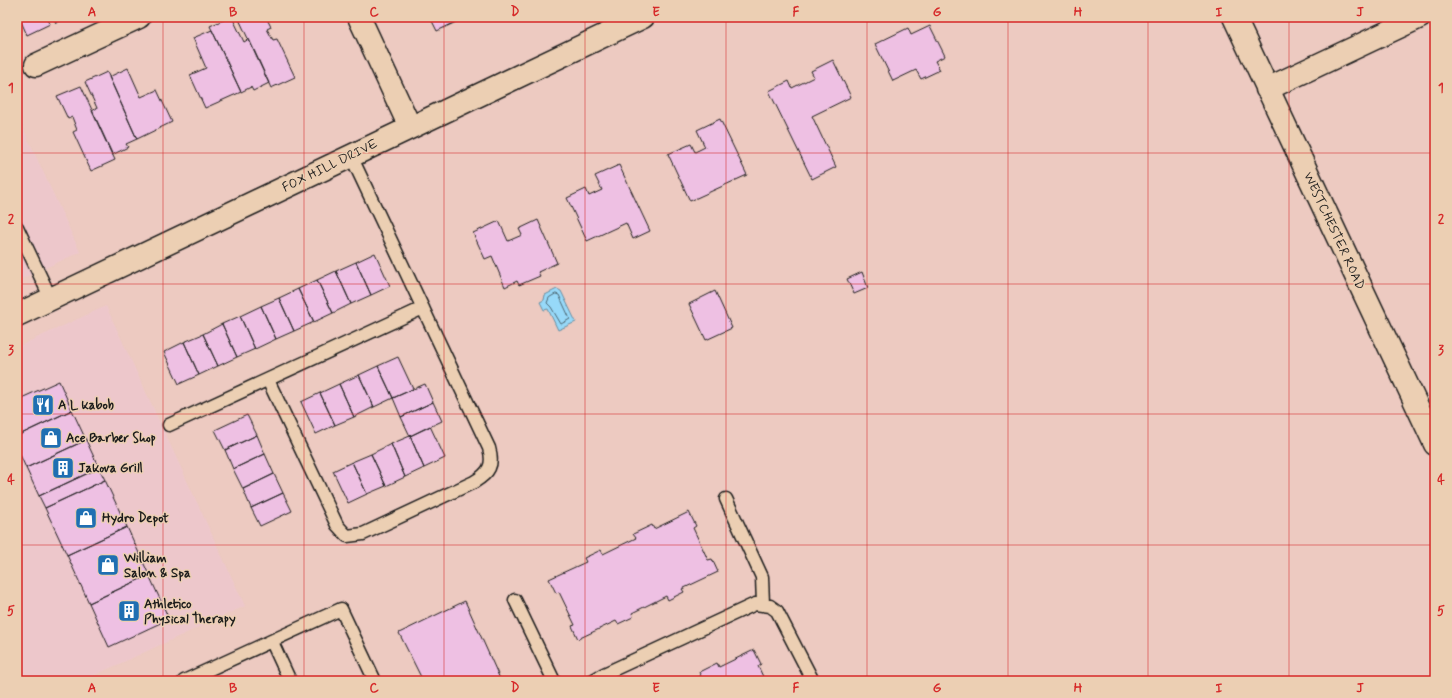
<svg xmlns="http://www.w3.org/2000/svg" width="1452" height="698" viewBox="0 0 1452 698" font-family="Mynerve,sans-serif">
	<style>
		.built { fill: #edc7cb }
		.water { fill: #97d9f9; stroke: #668da1 }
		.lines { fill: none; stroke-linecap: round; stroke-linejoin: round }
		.shore { stroke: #4d6874; stroke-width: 1 }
		.building { fill: #eec0e3; stroke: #1c1c1c }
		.service-casing { stroke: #1c1c1c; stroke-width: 15 }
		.minor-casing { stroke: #1c1c1c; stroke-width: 25 }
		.tertiary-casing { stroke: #1c1c1c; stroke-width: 25 }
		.service { stroke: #eccfb3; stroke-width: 12 }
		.minor { stroke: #eccfb3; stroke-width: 22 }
		.tertiary { stroke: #eccfb3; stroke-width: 22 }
		.grid { fill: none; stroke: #d62828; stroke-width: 1; stroke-opacity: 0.55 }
		.labels { text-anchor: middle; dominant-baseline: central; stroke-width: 3; stroke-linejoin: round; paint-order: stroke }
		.street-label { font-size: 13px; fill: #1c1c1c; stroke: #eccfb3 }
		.poi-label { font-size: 13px; font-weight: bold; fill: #1c1c1c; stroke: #eccfb3; text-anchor: start }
		.neatline { fill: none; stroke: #d62828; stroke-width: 1.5 }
		.grid-label { font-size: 13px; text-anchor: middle; font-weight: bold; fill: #d62828 }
	</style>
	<rect width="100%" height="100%" fill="#edcac1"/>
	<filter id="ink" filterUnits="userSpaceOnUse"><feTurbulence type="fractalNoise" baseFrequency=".025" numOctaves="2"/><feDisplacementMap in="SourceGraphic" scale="8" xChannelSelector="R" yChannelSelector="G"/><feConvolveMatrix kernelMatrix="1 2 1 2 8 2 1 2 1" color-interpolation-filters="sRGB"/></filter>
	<g filter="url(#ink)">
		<path class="built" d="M17,115l63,137 -63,29z
			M106,306l139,300 -163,75h-65v-334z"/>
		<path class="water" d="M557,289l4,2 15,31 -18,8 -10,-21 -4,1 -4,-8 4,-2 1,-5z"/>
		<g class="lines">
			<path class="shore" d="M556,294l3,1 11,24 -9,5 -10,-17 -4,-4 2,-5z"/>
		</g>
		<path class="building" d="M19,17h28l3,7 -23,11z
			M53,17h15l-12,6z
			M230,17h2l12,25 5,-3 20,44 -16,8 -2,-4 -10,5 -31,-66z
			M238,17h28l5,10 -4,2 6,11 4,-1 18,38 -24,11z
			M430,17h26l2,4 -21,10z
			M930,26l15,30 -10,5 5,9 -19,9 -5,-9 -23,11 -18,-37 33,-16 3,7z
			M212,30l29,62 -36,16 -15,-33 16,-7 -13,-30z
			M833,60l18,37 -39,19 24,51 -24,12 -43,-88 20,-10 3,7 22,-11 -3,-6z
			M128,68l13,29 16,-7 15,32 -35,17 -28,-62z
			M107,72l30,67 -11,5 2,3 -16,8 -20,-44 5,-3 -12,-26z
			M81,86l34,74 -24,11 -18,-39 4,-2 -5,-13 -4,2 -11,-23z
			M720,119l27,56 -57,26 -22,-47 23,-10 4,8 10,-5 -8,-17z
			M619,165l31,66 -17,8 -7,-16 -39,18 -20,-43 19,-9 3,7 13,-6 -7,-14z
			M538,220l19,43 -19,9 2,4 -21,9 -2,-4 -12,6 -13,-31 -7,3 -12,-26 26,-12 9,20 14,-6 -3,-6z
			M375,253l15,33 -19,9 -15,-33z
			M356,262l15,33 -20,9 -15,-33z
			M336,271l15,33 -18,9 -16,-33z
			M862,272l6,16 -14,6 -7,-15z
			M317,280l16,33 -19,9 -16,-33z
			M298,289l16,33 -20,9 -15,-33z
			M715,291l17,37 -26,12 -17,-36z
			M279,298l15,33 -18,8 -15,-33z
			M261,306l15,33 -21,10 -15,-33z
			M240,316l15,33 -18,8 -15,-33z
			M222,324l15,33 -19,9 -15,-32z
			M203,334l15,32 -19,9 -15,-33z
			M184,342l15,33 -20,9 -15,-32z
			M398,357l15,32 -20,9 -15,-32z
			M378,366l15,32 -19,9 -15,-32z
			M359,375l15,32 -20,10 -15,-33z
			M59,381l13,29 -55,26v-36z
			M339,384l15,33 -19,8 -15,-32z
			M425,384l8,18 -32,15 -8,-19z
			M320,393l15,32 -19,9 -15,-32z
			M433,402l9,19 -32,15 -9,-19z
			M72,410l14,30 -60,28 -9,-20v-12z
			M247,415l10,20 -32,15 -10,-20z
			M430,426l15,32 -21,10 -14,-32z
			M257,435l8,19 -32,15 -8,-19z
			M410,436l14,32 -19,9 -14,-33z
			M86,440l13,28 -60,28 -13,-28z
			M391,444l14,33 -19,9 -15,-32z
			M265,454l9,20 -31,15 -10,-20z
			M371,454l15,32 -19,8 -15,-32z
			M352,462l15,32 -19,9 -15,-32z
			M99,468l6,12 -60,28 -6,-12z
			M274,474l9,19 -32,15 -8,-19z
			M105,480l22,47 -60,28 -22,-47z
			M283,493l9,18 -32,15 -9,-18z
			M689,512l7,14 -3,2 15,32 4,-1 6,13 -36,17 2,3 -16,8 -2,-4 -34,17 1,4 -15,7 -2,-3 -38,18 -6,-13 3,-1 -16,-33 -3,1 -7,-14 37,-17 -2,-4 17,-8 2,4 33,-16 -3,-4 19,-9 2,4z
			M127,527l22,48 -60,28 -22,-48z
			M149,575l20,44 -60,28 -20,-44z
			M465,601l36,80h-78l-24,-48z
			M754,650l7,14 -3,2 7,15h-74l10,-5 -2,-4 18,-9 2,4z"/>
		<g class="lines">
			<g class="service-casing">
				<path id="service" d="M17,227l34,72
					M268,380l69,145 10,11 16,-2 111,-52c15,-9 20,-17 15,-34l-138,-292
					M169,425l254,-117
					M726,499l36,78 1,27
					M515,600l39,81
					M272,642l18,39
					M184,681l157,-72 34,72
					M592,681l12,-7 151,-70 15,2 7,5 36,70"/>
			</g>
			<g class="minor-casing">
				<path id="minor" d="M359,17l51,110
					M1234,17l201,427
					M36,65l103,-48
					M1267,89l153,-72"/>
			</g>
			<g class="tertiary-casing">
				<path id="tertiary" d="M17,315l626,-298"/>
			</g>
			<use href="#service" class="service"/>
			<use href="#minor" class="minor"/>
			<use href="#tertiary" class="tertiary"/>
		</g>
	</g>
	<path class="grid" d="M163,17v664M304,17v664M444,17v664M585,17v664M726,17v664M867,17v664M1008,17v664M1148,17v664M1289,17v664M17,153h1418M17,284h1418M17,414h1418M17,545h1418"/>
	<defs>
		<g id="restaurant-square" transform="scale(1.15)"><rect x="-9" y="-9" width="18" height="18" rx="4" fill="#1f6fb2" stroke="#eccfb3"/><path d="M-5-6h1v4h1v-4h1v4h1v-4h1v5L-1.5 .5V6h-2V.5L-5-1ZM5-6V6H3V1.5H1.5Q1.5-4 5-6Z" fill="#fff"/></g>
		<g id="shop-square" transform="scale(1.15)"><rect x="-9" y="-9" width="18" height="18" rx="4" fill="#1f6fb2" stroke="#eccfb3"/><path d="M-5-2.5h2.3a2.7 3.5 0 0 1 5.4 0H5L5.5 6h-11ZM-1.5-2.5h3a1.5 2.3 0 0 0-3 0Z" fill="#fff"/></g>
		<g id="building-square" transform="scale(1.15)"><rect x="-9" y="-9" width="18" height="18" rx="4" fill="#1f6fb2" stroke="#eccfb3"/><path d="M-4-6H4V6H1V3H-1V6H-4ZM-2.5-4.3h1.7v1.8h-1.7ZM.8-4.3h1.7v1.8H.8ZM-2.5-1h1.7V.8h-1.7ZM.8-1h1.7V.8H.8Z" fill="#fff"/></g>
	</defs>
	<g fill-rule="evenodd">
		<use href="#restaurant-square" x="43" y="405"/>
		<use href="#shop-square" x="51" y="438"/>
		<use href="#building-square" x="63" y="468"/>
		<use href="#shop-square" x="86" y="518"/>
		<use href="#shop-square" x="108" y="565"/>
		<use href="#building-square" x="129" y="611"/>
	</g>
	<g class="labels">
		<g class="street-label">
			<text transform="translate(330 166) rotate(-26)">FOX HILL DRIVE</text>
			<text transform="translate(1334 231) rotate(65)">WESTCHESTER ROAD</text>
		</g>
		<g class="poi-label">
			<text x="58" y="405">A L kabob</text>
			<text x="66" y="438">Ace Barber Shop</text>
			<text x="78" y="468">Jakova Grill</text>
			<text x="102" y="518">Hydro Depot</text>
			<text x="124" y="558">William<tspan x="124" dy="15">Salon &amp; Spa</tspan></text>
			<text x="144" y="604">Athletico<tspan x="144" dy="15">Physical Therapy</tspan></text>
		</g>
	</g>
	<rect width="1452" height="698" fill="none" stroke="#eccfb3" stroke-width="44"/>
	<rect x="22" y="22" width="1408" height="654" class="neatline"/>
	<g class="grid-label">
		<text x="92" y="16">A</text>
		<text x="233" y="16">B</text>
		<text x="374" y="16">C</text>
		<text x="515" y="16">D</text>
		<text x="656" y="16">E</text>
		<text x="796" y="16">F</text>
		<text x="937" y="16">G</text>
		<text x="1078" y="16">H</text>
		<text x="1219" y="16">I</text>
		<text x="1360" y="16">J</text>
		<text x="11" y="92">1</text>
		<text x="1441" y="92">1</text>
		<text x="11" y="223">2</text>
		<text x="1441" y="223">2</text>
		<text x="11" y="354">3</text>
		<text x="1441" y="354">3</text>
		<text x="11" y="484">4</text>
		<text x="1441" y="484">4</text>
		<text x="11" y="615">5</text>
		<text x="1441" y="615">5</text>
		<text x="92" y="692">A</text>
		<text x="233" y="692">B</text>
		<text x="374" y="692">C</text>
		<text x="515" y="692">D</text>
		<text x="656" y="692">E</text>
		<text x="796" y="692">F</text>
		<text x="937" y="692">G</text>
		<text x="1078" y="692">H</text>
		<text x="1219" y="692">I</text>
		<text x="1360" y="692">J</text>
	</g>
</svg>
